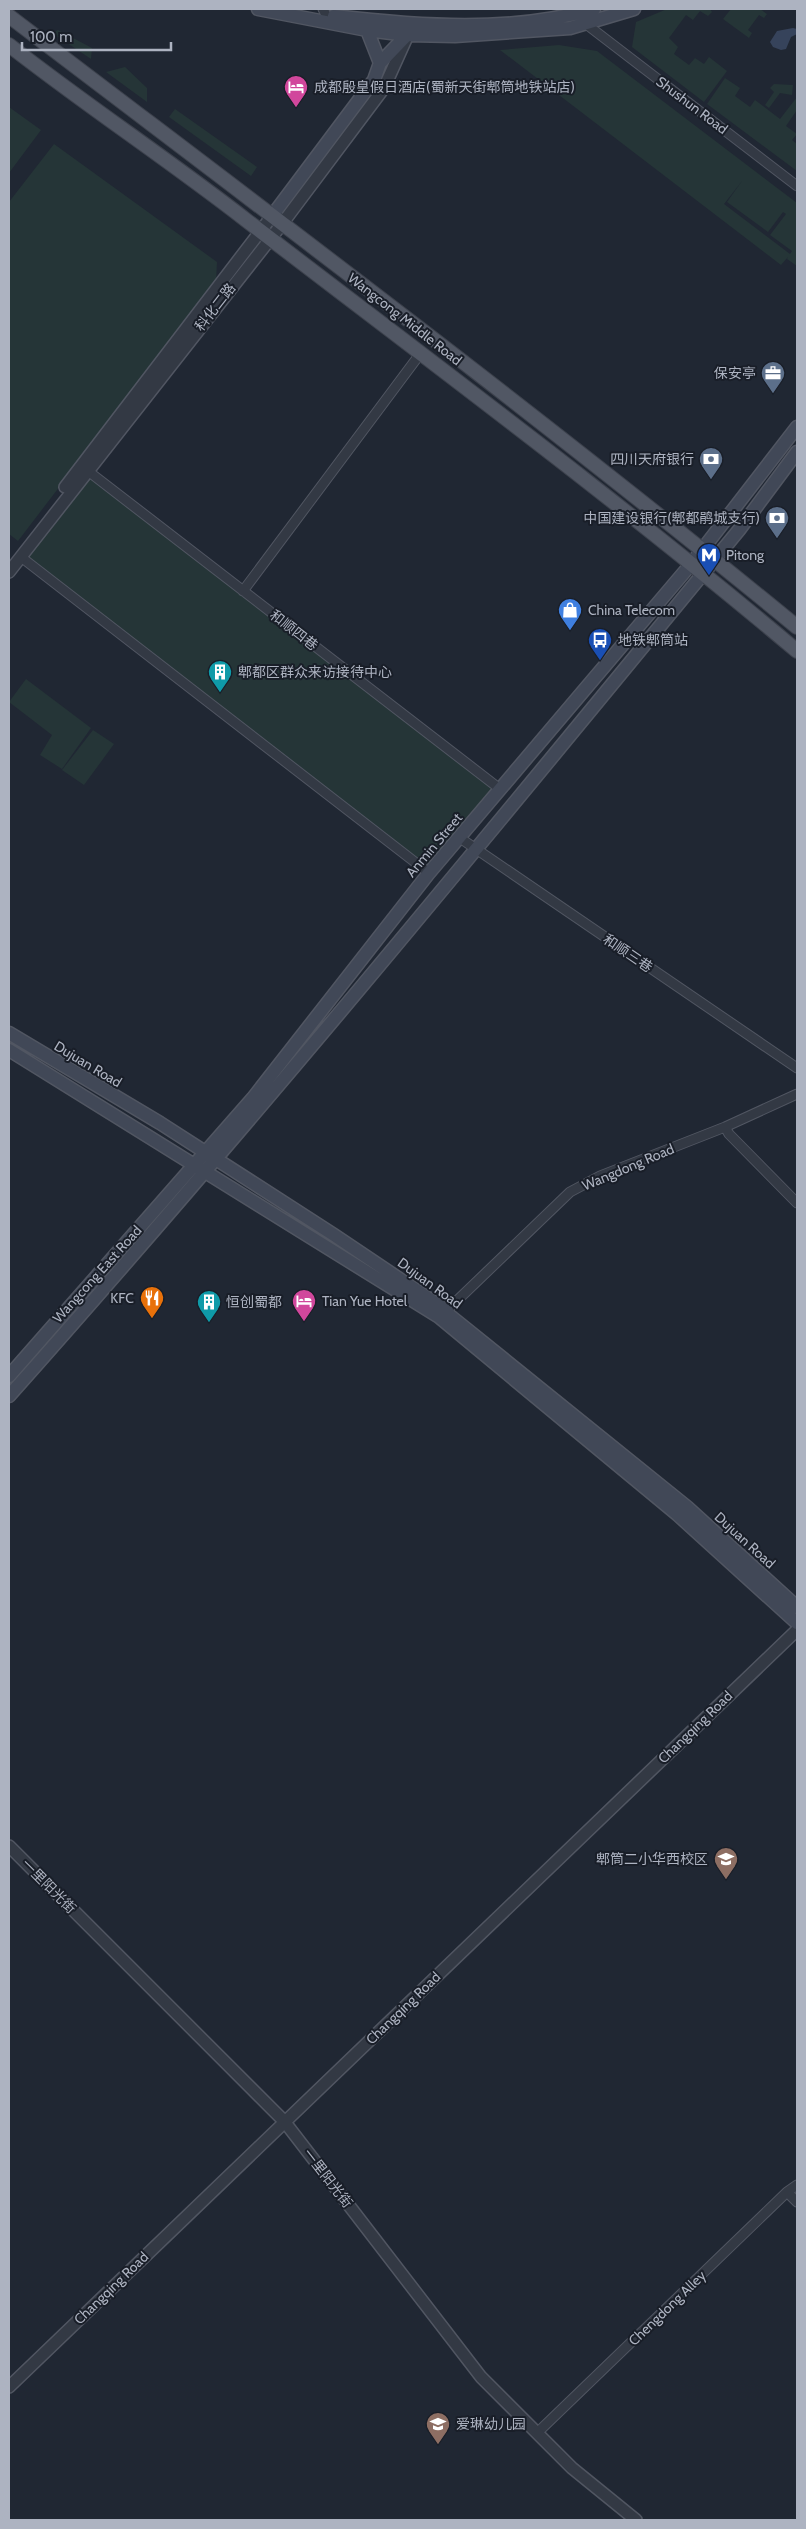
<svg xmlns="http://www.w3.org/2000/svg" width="806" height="2529" viewBox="0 0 806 2529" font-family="Cabin,'Noto Sans SC',sans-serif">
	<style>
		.green { fill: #253537; fill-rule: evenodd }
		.water { fill: #36435b }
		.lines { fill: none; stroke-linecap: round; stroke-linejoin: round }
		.minor-casing { stroke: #515662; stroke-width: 11 }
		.tertiary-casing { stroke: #515662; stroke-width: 14 }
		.secondary-casing { stroke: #515662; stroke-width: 15 }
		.primary-casing { stroke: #3d424d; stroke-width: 16 }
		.minor { stroke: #333944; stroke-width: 9 }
		.tertiary { stroke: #333944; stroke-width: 11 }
		.secondary { stroke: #414857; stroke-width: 12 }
		.primary { stroke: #515764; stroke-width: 14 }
		.labels { text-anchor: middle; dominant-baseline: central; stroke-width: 4; stroke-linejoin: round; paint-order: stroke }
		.poi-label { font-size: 14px; fill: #adb3c1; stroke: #191e28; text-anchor: start }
		.street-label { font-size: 14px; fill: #adb3c1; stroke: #191e28 }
	</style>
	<rect width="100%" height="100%" fill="#202733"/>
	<path class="green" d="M667,9h43l2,3 -4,4 -8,-5 -7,9 -7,-5 -17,23 9,9 -4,7 15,11 6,-7 9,6 5,-7 18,14 -23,31 -72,-55 4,-25z
		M731,9h29l7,5 -3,4 -5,-3 -11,15 4,3 -3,5 -26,-19z
		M58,30l34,18 -1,11 -39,-26z
		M559,45l38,6 200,152v63l-10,-7 1,-2 -7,8 -281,-215zM742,181l-15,21 41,30 15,-20 3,2 -16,21 22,16 -2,3 -66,-50z
		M125,67l22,21v14l-41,-30z
		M725,78l15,10 -5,8 15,11 5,-7 25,19 17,-22v-11v24l-11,16 11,8 -5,6 5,4v27l-90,-67z
		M774,84l19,1 -1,10 -12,-2 -11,15 -4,-3 9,-13 -4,-4z
		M9,107l32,23 -32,43z
		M175,109l82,58 -6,9 -82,-59z
		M54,144l163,118 -1,20 -198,259 -9,-7v-332z
		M89,475l404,313 -64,79 -402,-311z
		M26,679l65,49 -29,41 -22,-14 12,-20 -43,-33z
		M93,730l21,14 -30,41 -22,-15z"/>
	<path class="water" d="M793,28l4,1v5l-6,3 -5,12 -5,1 -8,-3 -3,-5 7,-11z"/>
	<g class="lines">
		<g class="minor-casing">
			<path id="minor" d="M323,9l3,6
				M586,24l211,162
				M88,471l412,318
				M21,557l408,316
				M243,591l177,-237
				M460,838l337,230
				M725,1127l4,7 68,69
				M442,1315l128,-123 30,-16 125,-49 72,-33
				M787,2192l10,10
				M537,2433l250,-241 10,-7"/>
		</g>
		<g class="tertiary-casing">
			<path id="tertiary" d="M65,487l207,-271
				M9,572l273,-348 102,-136 23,-51
				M9,1846l275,275 197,256 91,91 64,52
				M9,2387l788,-757"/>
		</g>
		<g class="secondary-casing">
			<path id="secondary" d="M258,9l109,21 40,5 48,1 115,-8 64,-19
				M334,16c85,10 177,17 260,-7
				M380,63l27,-28 6,-2
				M272,216l102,-136 6,-17 -13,-33
				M9,1033l151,90 174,112 113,76 2,4 238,192 110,100
				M9,1050l430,267 239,198 119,108
				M9,1376l244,-278 176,-225 263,-310 105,-136
				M9,1396c251,-282 490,-574 730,-866l58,-78"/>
		</g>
		<g class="primary-casing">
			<path id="primary" d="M9,16c264,201 531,400 788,611
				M9,45c78,61 160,115 237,175 185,142 373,281 551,431"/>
		</g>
		<use href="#minor" class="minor"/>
		<use href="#tertiary" class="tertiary"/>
		<use href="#secondary" class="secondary"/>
		<use href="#primary" class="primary"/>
	</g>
	<defs>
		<g id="hotel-pin" transform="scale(1.25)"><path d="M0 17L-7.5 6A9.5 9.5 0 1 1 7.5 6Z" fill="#d1479c" stroke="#191e28"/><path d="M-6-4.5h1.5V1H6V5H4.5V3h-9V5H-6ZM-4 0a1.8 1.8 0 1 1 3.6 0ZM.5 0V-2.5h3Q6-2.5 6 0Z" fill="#fff"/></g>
		<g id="office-pin" transform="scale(1.25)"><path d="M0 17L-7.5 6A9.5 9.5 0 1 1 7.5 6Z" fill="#5c6f8a" stroke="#191e28"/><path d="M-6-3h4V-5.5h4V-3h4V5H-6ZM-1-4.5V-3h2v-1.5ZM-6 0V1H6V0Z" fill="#fff"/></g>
		<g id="bank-pin" transform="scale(1.25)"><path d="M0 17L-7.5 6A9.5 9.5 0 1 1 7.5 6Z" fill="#5c6f8a" stroke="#191e28"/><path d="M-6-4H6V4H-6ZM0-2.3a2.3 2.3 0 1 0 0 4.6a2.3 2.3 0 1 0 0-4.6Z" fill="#fff"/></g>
		<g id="metro-pin" transform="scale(1.25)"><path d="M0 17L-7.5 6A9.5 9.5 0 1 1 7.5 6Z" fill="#1a4fb4" stroke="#191e28"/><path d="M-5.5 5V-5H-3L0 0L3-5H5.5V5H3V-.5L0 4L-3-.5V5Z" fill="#fff"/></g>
		<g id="shop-pin" transform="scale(1.25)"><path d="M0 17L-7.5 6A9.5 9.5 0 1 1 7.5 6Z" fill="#3f7fe0" stroke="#191e28"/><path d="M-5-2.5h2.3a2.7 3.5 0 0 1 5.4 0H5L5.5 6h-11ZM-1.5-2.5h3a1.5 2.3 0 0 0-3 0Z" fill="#fff"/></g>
		<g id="bus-pin" transform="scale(1.25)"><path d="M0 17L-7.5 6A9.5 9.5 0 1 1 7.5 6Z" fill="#1a4fb4" stroke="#191e28"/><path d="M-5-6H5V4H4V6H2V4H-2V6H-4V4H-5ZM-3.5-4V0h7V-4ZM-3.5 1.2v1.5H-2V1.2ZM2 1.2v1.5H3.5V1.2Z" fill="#fff"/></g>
		<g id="building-pin" transform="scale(1.25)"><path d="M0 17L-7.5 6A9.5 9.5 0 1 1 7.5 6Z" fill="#0f9aa8" stroke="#191e28"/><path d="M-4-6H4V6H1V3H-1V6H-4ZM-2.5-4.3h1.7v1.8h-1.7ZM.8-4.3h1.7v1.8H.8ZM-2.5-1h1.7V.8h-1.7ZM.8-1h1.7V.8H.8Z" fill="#fff"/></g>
		<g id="restaurant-pin" transform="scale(1.25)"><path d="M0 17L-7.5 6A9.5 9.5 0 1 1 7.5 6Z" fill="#e8710a" stroke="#191e28"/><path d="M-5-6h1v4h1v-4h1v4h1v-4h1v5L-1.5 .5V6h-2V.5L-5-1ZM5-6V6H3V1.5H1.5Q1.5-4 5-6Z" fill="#fff"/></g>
		<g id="school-pin" transform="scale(1.25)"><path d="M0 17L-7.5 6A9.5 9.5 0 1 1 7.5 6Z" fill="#8d6e63" stroke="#191e28"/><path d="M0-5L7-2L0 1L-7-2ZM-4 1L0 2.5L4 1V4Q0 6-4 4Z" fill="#fff"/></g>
	</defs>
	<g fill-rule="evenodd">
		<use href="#hotel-pin" x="296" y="87"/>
		<use href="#office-pin" x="773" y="373"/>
		<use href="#bank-pin" x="711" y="459"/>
		<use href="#bank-pin" x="777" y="518"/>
		<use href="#metro-pin" x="709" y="555"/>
		<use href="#shop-pin" x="570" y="610"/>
		<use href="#bus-pin" x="600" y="640"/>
		<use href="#building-pin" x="220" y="672"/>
		<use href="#restaurant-pin" x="152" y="1298"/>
		<use href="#hotel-pin" x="304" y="1301"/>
		<use href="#building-pin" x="209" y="1302"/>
		<use href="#school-pin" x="726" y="1859"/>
		<use href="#school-pin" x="438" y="2424"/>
	</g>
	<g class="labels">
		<g class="poi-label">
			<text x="314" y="87">成都殷皇假日酒店(蜀新天街郫筒地铁站店)</text>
			<text x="756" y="373" text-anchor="end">保安亭</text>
			<text x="694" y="459" text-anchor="end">四川天府银行</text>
			<text x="760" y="518" text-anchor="end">中国建设银行(郫都鹃城支行)</text>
			<text x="726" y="555">Pitong</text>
			<text x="588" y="610">China Telecom</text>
			<text x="618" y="640">地铁郫筒站</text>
			<text x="238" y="672">郫都区群众来访接待中心</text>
			<text x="134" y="1298" text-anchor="end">KFC</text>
			<text x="322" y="1301">Tian Yue Hotel</text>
			<text x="226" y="1302">恒创蜀都</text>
			<text x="708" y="1859" text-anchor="end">郫筒二小华西校区</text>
			<text x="456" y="2424">爱琳幼儿园</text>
		</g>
		<g class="street-label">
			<text transform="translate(692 105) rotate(37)">Shushun Road</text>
			<text transform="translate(215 307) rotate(-52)">科化二路</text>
			<text transform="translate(405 319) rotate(38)">Wangcong Middle Road</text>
			<text transform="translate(294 630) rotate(38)">和顺四巷</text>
			<text transform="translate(434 845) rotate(-50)">Anmin Street</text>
			<text transform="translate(628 953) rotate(34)">和顺三巷</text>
			<text transform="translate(88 1064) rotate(31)">Dujuan Road</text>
			<text transform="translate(628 1167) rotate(-23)">Wangdong Road</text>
			<text transform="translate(97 1274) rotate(-48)">Wangcong East Road</text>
			<text transform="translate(430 1283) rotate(36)">Dujuan Road</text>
			<text transform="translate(745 1540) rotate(42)">Dujuan Road</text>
			<text transform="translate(695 1727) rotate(-44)">Changqing Road</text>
			<text transform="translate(49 1886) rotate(45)">一里阳光街</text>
			<text transform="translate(403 2008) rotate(-44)">Changqing Road</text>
			<text transform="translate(328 2178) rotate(52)">一里阳光街</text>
			<text transform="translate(111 2288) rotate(-44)">Changqing Road</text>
			<text transform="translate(667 2308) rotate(-44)">Chengdong Alley</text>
		</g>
	</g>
	<rect width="806" height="2529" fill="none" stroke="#adb3c1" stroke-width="20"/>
	<path d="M22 42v8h149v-8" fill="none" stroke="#adb3c1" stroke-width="2.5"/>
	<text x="30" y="42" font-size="15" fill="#adb3c1" stroke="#191e28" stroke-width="4" paint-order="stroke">100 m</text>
</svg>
